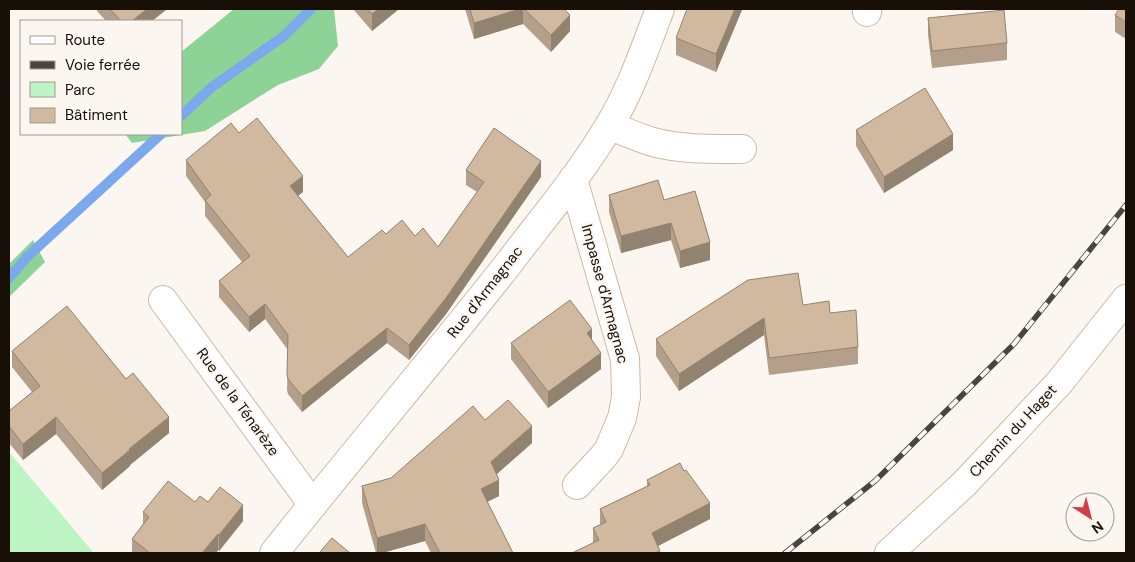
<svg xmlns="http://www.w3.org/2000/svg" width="1135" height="562" viewBox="0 0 1135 562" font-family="'DM Sans',sans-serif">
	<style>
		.green { fill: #bef3c4 }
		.forest { fill: #8cd395 }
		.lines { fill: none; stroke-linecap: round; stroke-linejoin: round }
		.stream { stroke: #7ca9ee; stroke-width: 10 }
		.minor-casing { stroke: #d1b99f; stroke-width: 30 }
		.minor { stroke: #fff; stroke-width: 28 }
		.rail-casing { stroke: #4b443c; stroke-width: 5.5 }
		.rail { stroke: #fcf6f1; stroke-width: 4; stroke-dasharray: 11; stroke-linecap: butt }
		.wall { fill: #b49f8a }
		.shaded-wall { fill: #928270 }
		.building { fill: #d1b9a0; stroke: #928270 }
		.labels { text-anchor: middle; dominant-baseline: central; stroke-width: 4; stroke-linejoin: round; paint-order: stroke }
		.street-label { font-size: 15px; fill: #181007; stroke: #fcf6f1 }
	</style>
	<rect width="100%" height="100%" fill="#fcf6f1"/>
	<path class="green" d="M9,452l84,100 -1,1h-83z"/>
	<path class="forest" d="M234,9h100l4,37 -19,23 -41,16 -73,46 -73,12 -7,-9h56v-82z
		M33,240l12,22 -36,35v-33z"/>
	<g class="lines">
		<path class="stream" d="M181,116l31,-29 72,-51 27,-27
			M9,278l18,-21 134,-123"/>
		<g class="minor-casing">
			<path id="minor" d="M867,9v3
				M610,126c14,5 29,12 43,16 29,8 60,7 89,7
				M573,179l52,180 1,38 -4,21 -13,31 -6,8 -26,28
				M163,300l150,205
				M274,553c77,-97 158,-192 235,-290 34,-45 71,-88 100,-137 22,-36 36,-78 51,-117
				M889,553l75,-69 95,-101 67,-84"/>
		</g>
		<use href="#minor" class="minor"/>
		<g class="rail-casing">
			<path id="rail" d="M785,553l90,-72 139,-137 112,-139"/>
		</g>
		<use href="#rail" class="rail"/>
	</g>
	<path class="wall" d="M97,9h70l-15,12h-46l-9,-10z
		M353,9h46l-27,22z
		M465,9h99l6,22 -19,21 -28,-28 -49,15z
		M742,9l-26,63 -40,-17v-17z
		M1126,9v30l-11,-7v-17z
		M928,18l79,25v17l-75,8 -4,-33z
		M856,130l97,20 -69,43 -28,-47z
		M239,133l64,59 -5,3 50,62 38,-23 29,2 23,11 39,-55 -11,-7v-15l75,7 -95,137 -37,46 -22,-17 -85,69 -14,-18 -1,-4 1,-40 -23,-31 -16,13 -30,-35v-16l23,-19 -37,-46v-14l-19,-26v-16z
		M609,195l55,5 46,60 -30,8 -9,-28 -50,13 -12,-41z
		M803,305l27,8 28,34v17l-89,11 -5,-40 -85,56 -23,-35v-17z
		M592,340l9,29 -53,39 -37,-49v-16z
		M12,351l157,82 -39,32v1l-28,24 -46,-56 -33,26 -14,-17v-32l23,-19 -20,-25z
		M485,420l47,23 -35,31 2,22 -12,6 26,51h-82l-6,-12 -43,12h-6l-14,-50v-17l29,-8z
		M647,480l63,39 -52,27 2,7 -67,-10v-15l7,-3v-16l47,-23z
		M195,502h13l35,19 -24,30 -1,-1 -2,3h-84v-14l11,-15v-12z"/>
	<path class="shaded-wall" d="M147,9h20l-15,12h-20z
		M378,9h21l-27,22v-17z
		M520,9h3v15l-49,15v-16z
		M735,9h7v1l-26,62v-18z
		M570,15v16l-19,21v-17z
		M953,134v16l-69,43v-16z
		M541,161v16l-95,137 -37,46v-15z
		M303,176v16l-13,10v-16z
		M671,223v17l-50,13v-17z
		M710,242v18l-30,8v-17z
		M265,304v15l-16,13v-15z
		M764,318v17l-85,56v-17z
		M387,328v15l-85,69v-16z
		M592,329v16l-5,-12z
		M601,353v16l-53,39v-16z
		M56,417v17l-33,26v-16z
		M169,417v16l-39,32v1l-28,24v-17l27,-24z
		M532,426v17l-41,36v-17z
		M499,480v16l-18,9v-16z
		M710,503v16l-58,30v-16z
		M243,505v16l-24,30v-16z
		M425,524v17l-43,12h-5v-15z
		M218,534v16l-2,3h-14z"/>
	<path class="building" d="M110,9h37l-15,12h-11z
		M367,9h11l-6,5z
		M470,9h50l-46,14z
		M524,9h40l6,6 -19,20z
		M687,9h48l-19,45 -40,-16z
		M1119,9h7v13l-11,-7z
		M1004,10l3,33 -75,8 -4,-33z
		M925,88l28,46 -69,43 -28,-47z
		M257,118l46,58 -13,10 58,71 34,-27 4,4 16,-14 13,16 8,-8 15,19 46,-65 -18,-12 28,-42 47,33 -95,137 -37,47 -22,-17 -85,68 -14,-17 -1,-5 1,-39 -23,-31 -16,13 -30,-36 31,-25 -45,-56 6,-5 -25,-35 45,-37 8,10z
		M658,180l6,20 31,-9 15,51 -30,9 -9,-28 -50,13 -12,-41z
		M798,273l5,32 26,-4 1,12 26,-3 2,37 -89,11 -5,-40 -85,56 -23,-35 92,-59z
		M570,300l22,29 -5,4 14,20 -53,39 -37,-49z
		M67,306l59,73 7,-6 36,44 -40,32 1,1 -28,23 -46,-56 -33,27 -14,-18v-15l31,-25 -28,-35z
		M508,400l24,26 -41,36 8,18 -18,9 32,64h-73l-15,-29 -48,14 -15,-52 29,-8 82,-72 12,14z
		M680,463l4,8 2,-1 24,33 -58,30 8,18 -5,2h-83l27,-13 -6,-12 13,-6 -6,-13 50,-24 -3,-5z
		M168,481l27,21 5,-6 8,6 12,-15 23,18 -24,30 -1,-1 -16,19h-52l-18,-14 17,-22 -6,-5z
		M332,538l18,15h-31z"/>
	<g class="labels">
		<g class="street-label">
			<text transform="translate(485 292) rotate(-52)">Rue d'Armagnac</text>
			<text transform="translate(605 294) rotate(75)">Impasse d'Armagnac</text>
			<text transform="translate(238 402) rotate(54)">Rue de la Ténarèze</text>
			<text transform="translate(1013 431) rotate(-47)">Chemin du Haget</text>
		</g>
	</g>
	<rect width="1135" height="562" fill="none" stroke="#181007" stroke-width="20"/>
	<rect x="20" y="20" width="162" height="115" fill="#fcf6f1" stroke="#a19a93"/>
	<rect x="30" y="36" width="25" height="8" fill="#ffffff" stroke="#a19a93"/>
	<text x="65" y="45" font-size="15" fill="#181007">Route</text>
	<rect x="30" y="61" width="25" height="8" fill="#4b443c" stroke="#a19a93"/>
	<text x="65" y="70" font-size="15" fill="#181007">Voie ferrée</text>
	<rect x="30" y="82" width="25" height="15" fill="#bef3c4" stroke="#a19a93"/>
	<text x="65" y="95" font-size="15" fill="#181007">Parc</text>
	<rect x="30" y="108" width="25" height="15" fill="#d1b9a0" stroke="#a19a93"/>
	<text x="65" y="120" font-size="15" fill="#181007">Bâtiment</text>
	<g transform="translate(1090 517) rotate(144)"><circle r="24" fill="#fcf6f1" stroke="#a19a93"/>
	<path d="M0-4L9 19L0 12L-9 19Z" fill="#cf3f48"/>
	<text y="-8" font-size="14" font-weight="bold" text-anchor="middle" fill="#181007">N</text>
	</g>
</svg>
